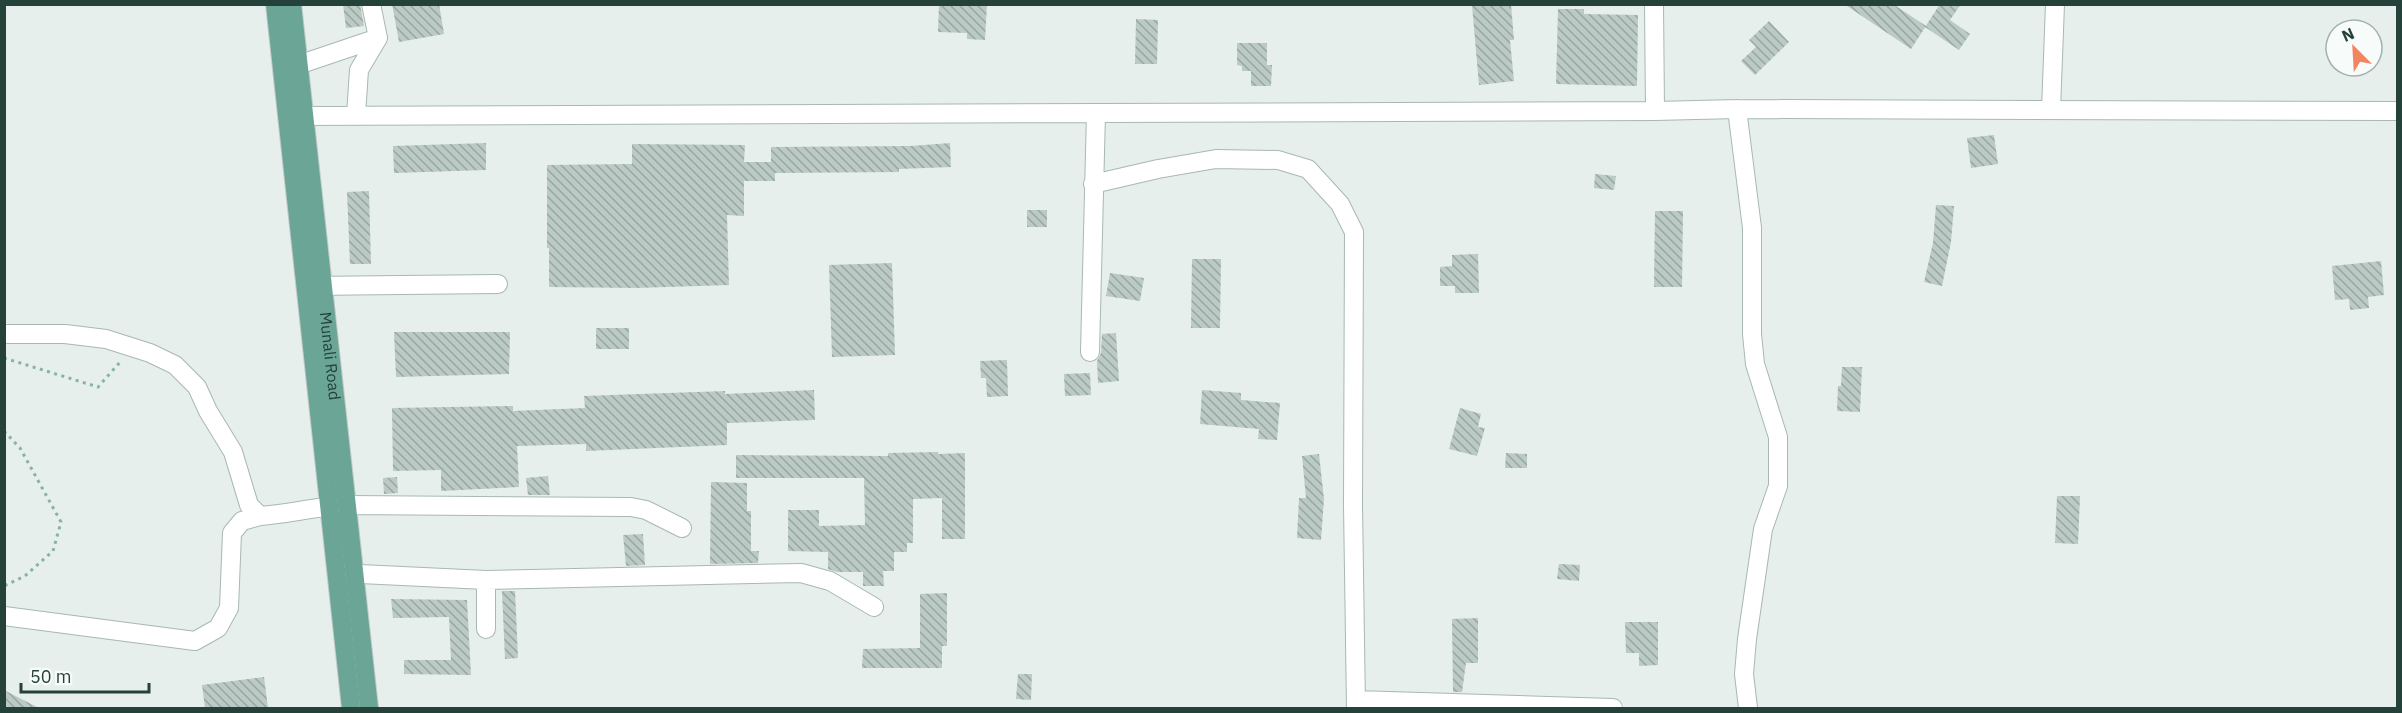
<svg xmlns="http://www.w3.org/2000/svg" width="2402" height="713" viewBox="0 0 2402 713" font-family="'IBM Plex Sans',sans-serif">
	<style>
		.building { fill: url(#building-back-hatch) }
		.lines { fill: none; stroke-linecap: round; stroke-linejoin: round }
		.minor-casing { stroke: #a8b8b2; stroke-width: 20 }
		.major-casing { stroke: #c2cac8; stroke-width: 20 }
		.path { stroke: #86b3a5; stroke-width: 3; stroke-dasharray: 3 4.5; stroke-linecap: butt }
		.minor { stroke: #fff; stroke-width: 18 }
		.major { stroke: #6aa596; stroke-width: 18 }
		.labels { text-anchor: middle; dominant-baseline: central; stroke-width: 6; stroke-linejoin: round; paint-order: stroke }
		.street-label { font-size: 16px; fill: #24423a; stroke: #f7fbf9 }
	</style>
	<defs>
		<pattern id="building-back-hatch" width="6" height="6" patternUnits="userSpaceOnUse" patternTransform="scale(1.5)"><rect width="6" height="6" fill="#bbcac4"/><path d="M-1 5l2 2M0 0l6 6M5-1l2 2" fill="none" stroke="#98a6a0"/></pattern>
	</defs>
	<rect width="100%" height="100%" fill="#e6efeb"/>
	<path class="building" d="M343,4h17l4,22 -18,2z
		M392,4h47l5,30 -45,8z
		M939,4h48l-2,36 -18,-1v-6l-29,-1z
		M1481,4h30l3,36h-4l4,41 -35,4 -7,-80z
		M1844,4h49l33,22 -15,23z
		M1940,4h21l-11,16 20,14 -11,16 -34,-23z
		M1558,9h26v5l54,1 -1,71 -81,-2z
		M1136,19l22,1 -1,44h-22z
		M1769,21l20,21 -34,33 -14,-14 15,-14 -7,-7z
		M1237,43h30v22h5l-1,21h-20v-15h-9v-5l-5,-1z
		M1994,135l4,29 -27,4 -4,-30z
		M486,143v27l-92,3 -1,-27z
		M950,143l1,24 -52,2v3l-124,1v8h-31v35l-17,-1 2,70 -93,3 -87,-1v-39h-2v-83l85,-1v-20l113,1 -1,17h27v-15l140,-1z
		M1595,174l21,2 -2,14 -20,-2z
		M369,191l2,73h-21l-3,-72z
		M1936,205l18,1 -3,36 -9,44 -18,-4 9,-39z
		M1027,210h20v17h-20z
		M1655,211h28l-1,76h-28z
		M1478,254l1,39h-24v-7h-15v-19l12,-1v-11z
		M1192,259h29l-1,69h-29z
		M2381,261l3,34 -16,2 1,11 -19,2 -1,-11 -14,1 -3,-34z
		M892,263l3,92 -63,2 -3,-92z
		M1110,273l34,5 -4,23 -34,-5z
		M596,328h33v21h-33z
		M394,332h116l-1,42 -113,3z
		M1116,333l3,48 -21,2 -1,-22 4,-8 1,-19z
		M1007,360l1,36 -21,1 -1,-19h-5l-1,-17z
		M1842,367h20l-2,45 -23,-1 1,-25h3z
		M1090,373l1,22 -26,1 -1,-22z
		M814,390l1,30 -88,3v22l-141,6v-7l-69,2 2,41 -78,4v-21l-48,1 -1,-63 121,-2v5l72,-3 -1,-12 141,-5v3z
		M1202,390l39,3v7l39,3 -3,37 -19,-1 1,-10 -59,-5z
		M1460,408l21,6 -3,13 7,1 -8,28 -28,-7z
		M938,452v2l27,-1v86h-23v-41l-29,1v44h-6v9h-13v19h-11l1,15h-21v-14h-26l-9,-3v-17l-40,-1v-41h31v16l46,-1 -1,-47h-128v-23l152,1v-3z
		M1506,453l21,1v14h-22z
		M1319,454l5,45 -3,41 -24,-2 2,-40h7l-4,-42z
		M548,476l2,19h-22l-2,-17z
		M397,477l1,16 -14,1 -1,-16z
		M711,482l36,1v28h4v40h8l-1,12 -48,1z
		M2057,496h23l-2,48 -23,-1z
		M643,534l2,31 -19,1 -3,-31z
		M1559,564l21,1 -1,16 -22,-2z
		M502,591h13l3,67 -13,1z
		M947,593v53h-5v22h-80l1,-19 57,-1v-54z
		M391,599l76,1 4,75 -67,-1v-14h47l-2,-43 -56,1z
		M1478,618v45h-12l-4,29h-9l-1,-73z
		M1625,622h33v43l-19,1v-13h-13z
		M1018,674h14l-1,26 -15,-1z
		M264,677l4,31h-63l-3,-23z
		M4,690l35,18h-35z"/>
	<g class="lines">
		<g class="minor-casing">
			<path id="minor" d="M1654,4l1,107
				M298,65l80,-27
				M1737,109l15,119v106l3,30 23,73v49l-15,43 -16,110 -3,35 4,34
				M2051,110l4,-106
				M356,115l3,-45 19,-32 -7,-34
				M289,116l1366,-5 82,-2 661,2
				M1093,184l65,-15 58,-10 62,1 30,9 32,35 14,28 -1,273 3,203
				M307,286l191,-2
				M4,334h61l41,5 44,14 25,12 22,22 11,24 25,41 16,53 11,11c30,-2 58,-10 88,-11l283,2 15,3 36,18
				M1090,352l6,-239
				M339,573l147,7 315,-7 29,8 44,26
				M486,580v49
				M4,616l191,25 23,-13 11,-20 3,-75 10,-12 18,-5
				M1356,700l257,8"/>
		</g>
		<g class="major-casing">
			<g id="major">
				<path d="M275,4l76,704"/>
				<path id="s1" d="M292,4l77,704"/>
			</g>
		</g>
		<path class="path" d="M4,358l94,29 23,-26
			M4,431l16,17 41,74 -8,29 -28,25 -21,10"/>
		<use href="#minor" class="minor"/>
		<use href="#major" class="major"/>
	</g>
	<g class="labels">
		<g class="street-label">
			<text stroke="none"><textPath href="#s1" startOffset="354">Munali Road</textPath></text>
		</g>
	</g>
	<rect width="2402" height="713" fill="none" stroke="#24423a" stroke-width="12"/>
	<g transform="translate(2354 48) rotate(336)"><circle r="28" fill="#f7fbf9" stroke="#a3b1ad" stroke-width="1.5"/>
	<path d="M0-4.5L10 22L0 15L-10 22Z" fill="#f4845f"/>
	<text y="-9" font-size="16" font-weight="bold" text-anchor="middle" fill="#24423a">N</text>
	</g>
	<path d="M21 683v9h128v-9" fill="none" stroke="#24423a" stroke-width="3"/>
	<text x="30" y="683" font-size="18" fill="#24423a" stroke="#f7fbf9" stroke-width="4.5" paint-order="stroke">50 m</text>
</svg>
